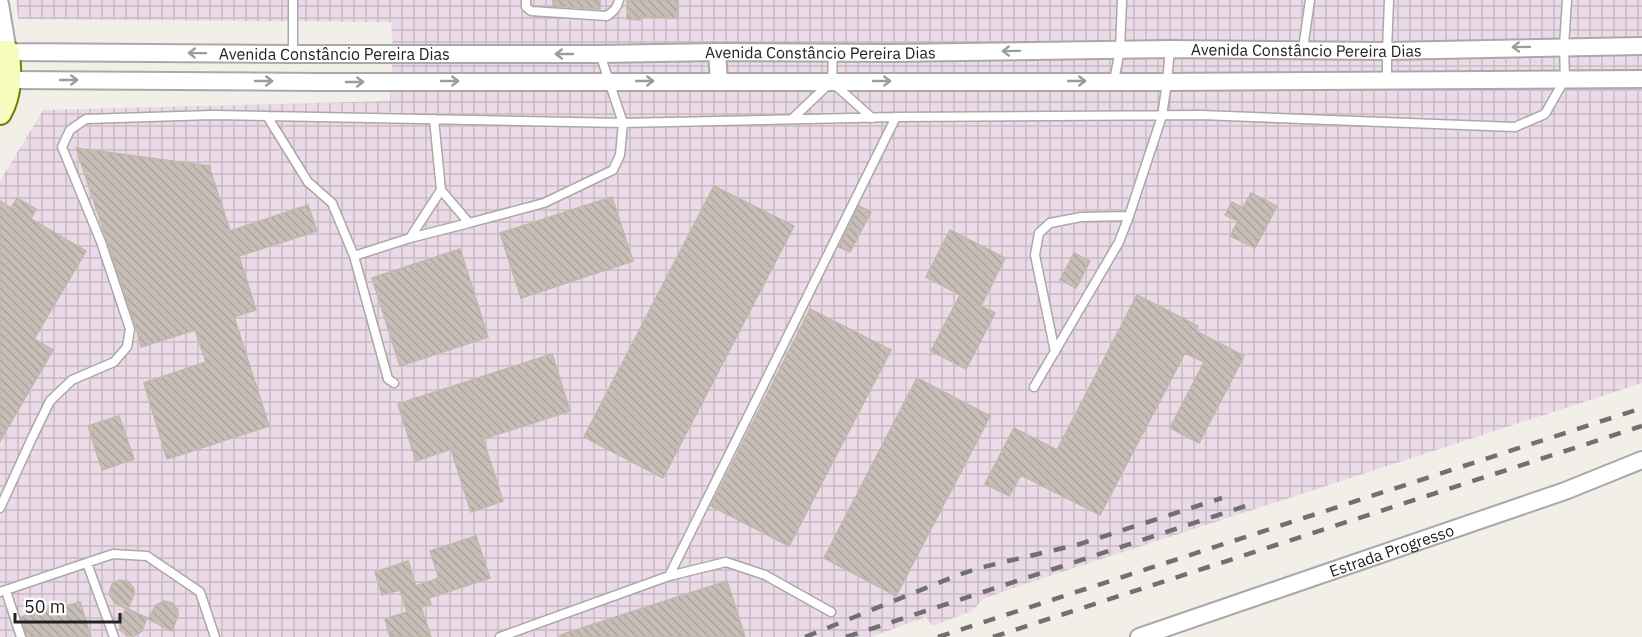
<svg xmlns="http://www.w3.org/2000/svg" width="1642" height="637" viewBox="0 0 1642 637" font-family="'IBM Plex Sans',sans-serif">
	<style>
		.industrial { fill: url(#industrial-grid) }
		.building { fill: url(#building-back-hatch); stroke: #c4b6aa; stroke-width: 1.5 }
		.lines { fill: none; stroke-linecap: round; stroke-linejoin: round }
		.lane-casing { stroke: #a9a9a9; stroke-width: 11 }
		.street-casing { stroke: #a9a9a9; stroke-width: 20 }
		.secondary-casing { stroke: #6d8001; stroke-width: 26 }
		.lane { stroke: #fff; stroke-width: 8 }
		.street { stroke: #fff; stroke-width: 16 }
		.secondary { stroke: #f6fcbc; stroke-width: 22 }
		.rail { stroke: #707070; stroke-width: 4.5; stroke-dasharray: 12 12; stroke-linecap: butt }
		.oneway { stroke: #9c9c9c }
		.labels { text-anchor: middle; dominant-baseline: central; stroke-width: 4.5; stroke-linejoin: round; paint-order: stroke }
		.street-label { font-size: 16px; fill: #222; stroke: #fff }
	</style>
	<defs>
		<pattern id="industrial-grid" width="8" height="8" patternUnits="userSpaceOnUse" patternTransform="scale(1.5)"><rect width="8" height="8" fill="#ebdae7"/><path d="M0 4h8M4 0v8" fill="none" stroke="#c9bbc6"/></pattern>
		<pattern id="building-back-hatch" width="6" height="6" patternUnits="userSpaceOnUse" patternTransform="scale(1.5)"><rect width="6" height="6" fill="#c7bfb7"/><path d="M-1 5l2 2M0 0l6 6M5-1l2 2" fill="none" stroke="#aba49d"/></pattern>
	</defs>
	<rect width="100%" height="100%" fill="#f2efe8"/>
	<path class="industrial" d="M16,0h1626v383l-614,200 -45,16 -11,12 -40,15 -6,-9 -55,20h-871v-456l43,-71 347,-9 3,-47 -2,-32 -373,-3z"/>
	<path class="building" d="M553,0h47v9l-47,-3z
		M627,0h51v18l-38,-1v3l-13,-1z
		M76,148l133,18 21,65 78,-26 9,26 -78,25 17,54 -22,7 35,109 -102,33 -23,-76 62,-21 -11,-32 -54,17 -5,-20z
		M714,186l80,40 -131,252 -79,-41z
		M1251,193l26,13 -22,42 -25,-12 8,-15 -13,-6 7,-13 11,6z
		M612,197l21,64 -112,37 -21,-65z
		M17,198l19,11 -5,10 55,32 -52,88 19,11 -53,91v-240l11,7z
		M859,206l12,6 -21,40 -11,-5z
		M950,230l55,28 -24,48 14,7 -29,56 -35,-18 29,-56 -34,-18z
		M460,249l28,88 -88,29 -28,-88z
		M1074,253l16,8 -14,27 -16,-8z
		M1137,295l61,31 -2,5 48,25 -45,87 -29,-15 34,-66 -19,-9 -85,162 -79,-40 -12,21 -24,-12 29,-56 43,22z
		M810,309l81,41 -102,196 -78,-40z
		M552,354l18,57 -87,28 20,62 -32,11 -20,-63 -35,12 -18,-57z
		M917,378l73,38 -94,180 -72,-38z
		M119,416l15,43 -32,11 -14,-44z
		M476,536l14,42 -61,20 2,6 -10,3 10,30h-41l-5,-18 22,-7 -7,-22 -18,5 -7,-23 33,-11 8,25 23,-8 -9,-27z
		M120,580l9,2 5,7v5l-6,15 19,9 -5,13 -8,5h-6l-8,-6v-10l6,-11 -12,-7 -5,-8 3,-10z
		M727,581l18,56h-185v-2z
		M164,601l8,2 6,7v5l-6,16 -24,-12 8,-14z
		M80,602l11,35h-64l-6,-20 41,-14 1,4z"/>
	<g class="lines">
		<g class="lane-casing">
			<path id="lane" d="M526,0v7l5,4 76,5c7,-5 10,-8 12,-16
				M1303,49l7,-49
				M293,54v-54
				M1387,80v-29l2,-51
				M1114,81l6,-31 2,-50
				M834,84l38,34
				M267,116l41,66 24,21 22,53 56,-18 59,-15
				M434,119l7,71 28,33 75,-20 69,-33 7,-15 3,-32 -23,-69
				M792,119l40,-38 1,-29
				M410,238l31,-48
				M354,256l34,123 6,4
				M1055,352l-20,-97 4,-22 11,-10 31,-6 48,-1
				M1034,387l85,-145 10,-26 33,-100 5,-34 3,-33
				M0,508l32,-70 18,-37 22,-21 42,-18 13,-15 3,-18 -29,-87 -39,-95 8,-17 16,-11 126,-4 411,8 273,-6 305,-2 314,12 30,-13 20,-35 -1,-33 3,-46
				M87,563l27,74
				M669,576l227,-459
				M6,591l15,46
				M0,592l113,-38 34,2 53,36 15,45
				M500,637l169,-61 57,-14 39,13 66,37"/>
		</g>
		<g class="street-casing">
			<g id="street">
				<path id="s1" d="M0,4l8,48 285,2h307l117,-2 173,1 280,-4 217,2 255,-5"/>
				<path d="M717,52l2,29"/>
				<path d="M10,80l309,2h848l475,-3"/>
				<path id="s2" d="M1139,637l426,-146 77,-31"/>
			</g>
		</g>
		<g class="secondary-casing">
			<path id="secondary" d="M0,52h8c2,22 3,41 -8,61"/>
		</g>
		<use href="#lane" class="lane"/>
		<use href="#street" class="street"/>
		<use href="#secondary" class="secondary"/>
		<path class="rail" d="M805,637l153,-62 25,-8 97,-23 142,-46
			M846,637l409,-134
			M938,637l704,-229
			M993,637l649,-211"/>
	</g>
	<defs><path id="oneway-shaft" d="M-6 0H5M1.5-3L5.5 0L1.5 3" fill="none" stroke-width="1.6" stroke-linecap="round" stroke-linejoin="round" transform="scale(1.5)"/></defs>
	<g class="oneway">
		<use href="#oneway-shaft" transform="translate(1521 47) rotate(179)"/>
		<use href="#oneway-shaft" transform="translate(1011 51) rotate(179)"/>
		<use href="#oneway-shaft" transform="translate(197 53) rotate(-179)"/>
		<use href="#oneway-shaft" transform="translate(564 54) rotate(180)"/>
		<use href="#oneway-shaft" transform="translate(69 80)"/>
		<use href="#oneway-shaft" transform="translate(264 81)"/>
		<use href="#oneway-shaft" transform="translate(450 81)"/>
		<use href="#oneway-shaft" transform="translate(645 81)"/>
		<use href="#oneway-shaft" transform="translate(882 81)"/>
		<use href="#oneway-shaft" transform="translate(1077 81)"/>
		<use href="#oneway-shaft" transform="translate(355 82)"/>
	</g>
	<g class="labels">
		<g class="street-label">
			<text stroke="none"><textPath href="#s1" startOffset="1347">Avenida Constâncio Pereira Dias</textPath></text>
			<text stroke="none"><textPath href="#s1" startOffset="861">Avenida Constâncio Pereira Dias</textPath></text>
			<text stroke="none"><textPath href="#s1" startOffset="375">Avenida Constâncio Pereira Dias</textPath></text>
			<text stroke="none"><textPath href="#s2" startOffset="267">Estrada Progresso</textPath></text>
		</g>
	</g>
	<path d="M15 613v9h105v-9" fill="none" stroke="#222222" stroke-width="3"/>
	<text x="24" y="613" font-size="18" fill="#222222" stroke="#ffffff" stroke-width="4.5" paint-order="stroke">50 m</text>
</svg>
